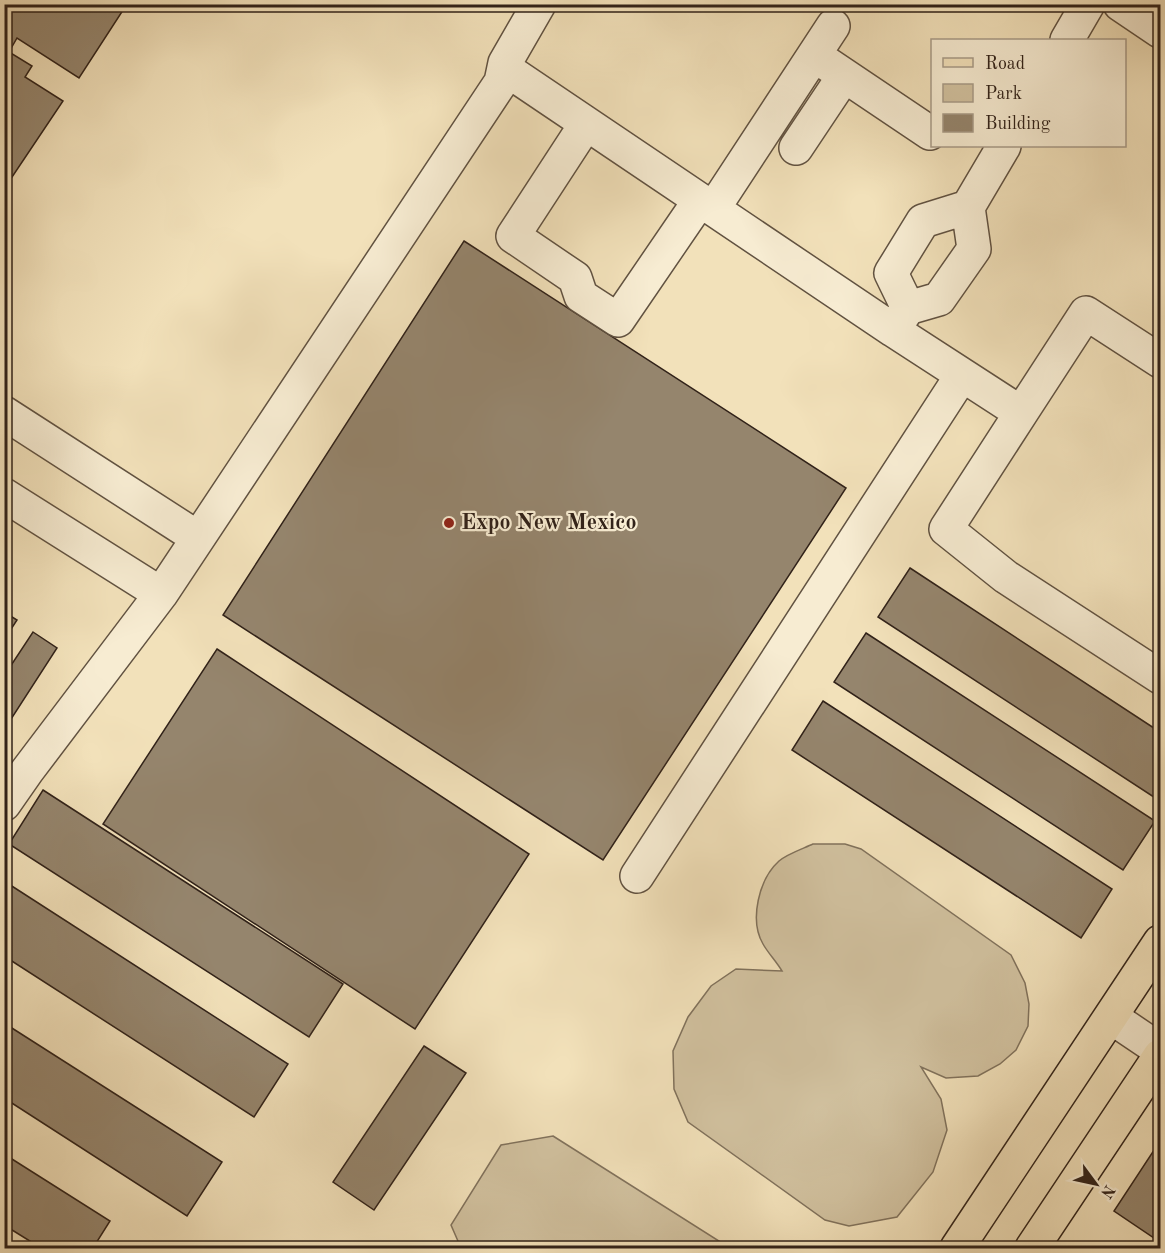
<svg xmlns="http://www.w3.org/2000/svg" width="1165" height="1253" viewBox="0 0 1165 1253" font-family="'Old Standard TT',serif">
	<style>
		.green { fill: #d1c19f; stroke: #81725c; stroke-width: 1.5 }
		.building { fill: #95856d; stroke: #312219; stroke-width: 1.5 }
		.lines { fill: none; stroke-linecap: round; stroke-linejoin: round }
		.minor-casing { stroke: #615241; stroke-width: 36 }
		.major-casing { stroke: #312219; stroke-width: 36 }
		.minor { stroke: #f7ecd2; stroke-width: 33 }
		.major { stroke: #f2e1ba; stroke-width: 33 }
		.poi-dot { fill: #8f2418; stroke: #f7ecd2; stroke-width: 2 }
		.labels { text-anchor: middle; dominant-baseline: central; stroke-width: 4.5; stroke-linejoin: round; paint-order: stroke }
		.poi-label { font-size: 22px; font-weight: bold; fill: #312219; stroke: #f7ecd2; text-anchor: start }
	</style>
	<rect width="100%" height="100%" fill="#f2e1ba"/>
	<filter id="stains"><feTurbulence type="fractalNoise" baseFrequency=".00333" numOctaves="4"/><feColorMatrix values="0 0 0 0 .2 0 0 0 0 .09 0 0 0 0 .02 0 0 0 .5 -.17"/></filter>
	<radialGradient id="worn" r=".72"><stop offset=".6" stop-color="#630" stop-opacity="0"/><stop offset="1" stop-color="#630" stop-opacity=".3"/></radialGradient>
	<path class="green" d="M813,844h32l16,5 150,106 14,28 4,21 -1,22 -12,24 -16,14 -22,12 -32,2 -25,-11 20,32 6,31 -14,42 -36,45 -48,9 -24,-6 -137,-98 -14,-33 -1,-38 15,-34 23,-31 25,-17 46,2c-6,-10 -14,-18 -19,-27 -14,-24 -4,-65 16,-83 8,-7 23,-12 34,-17z
		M553,1136l177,112h-269l-10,-23 50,-80z"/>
	<path class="building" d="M4,4h123l-48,74 -62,-40 -8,14 23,14 -7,11 38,24 -59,88z
		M464,241l382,247 -243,372 -380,-245z
		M910,568l250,164v69l-282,-184z
		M4,612l13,8 -13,20z
		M33,632l24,16 -53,82v-54z
		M866,633l289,188 -32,49 -289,-188z
		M217,649l312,205 -114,175 -312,-205z
		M823,701l289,188 -31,49 -289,-188z
		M43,790l300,194 -34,53 -300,-193z
		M4,881l284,183 -34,53 -250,-161z
		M4,1023l218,139 -35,54 -183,-118z
		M424,1046l42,27 -92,137 -41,-28z
		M1160,1141v101l-46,-31z
		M4,1154l106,67 -17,27h-52l-37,-23z"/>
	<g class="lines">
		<g class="minor-casing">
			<path id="minor" d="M1120,4l40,27
				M1067,40l21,-36
				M814,55l116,78
				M504,68l389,262 15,-22 31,-9 35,-50 -6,-42 36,-61
				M586,124l-73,112 62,42 6,18 37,24 82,-120
				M796,148l48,-72
				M713,209l120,-183
				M908,308l-17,-35 32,-52 45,-14
				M893,330l128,83 65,-100 74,48
				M4,413l194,125
				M1021,413l-75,116 60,48 154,100
				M4,495l157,99
				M4,804l23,-33 134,-177 340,-512 4,-19 34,-59
				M637,876l325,-501
				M1111,1017l49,33"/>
		</g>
		<g class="major-casing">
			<path id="major" d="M957,1248l203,-306
				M1032,1248l128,-192"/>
		</g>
		<use href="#minor" class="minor"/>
		<use href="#major" class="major"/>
	</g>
	<circle class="poi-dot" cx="449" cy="523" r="6"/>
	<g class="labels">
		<g class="poi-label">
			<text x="461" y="523">Expo New Mexico</text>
		</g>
	</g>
	<rect width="1165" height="1253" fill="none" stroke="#f2e1ba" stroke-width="24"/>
	<rect x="6" y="6" width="1153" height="1241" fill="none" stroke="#312219" stroke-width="3"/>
	<rect x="12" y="12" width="1141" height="1229" fill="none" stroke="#312219" stroke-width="1.5"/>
	<rect x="931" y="39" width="195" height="108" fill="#f7ecd2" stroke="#a89b88" stroke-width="1.5"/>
	<rect x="943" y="58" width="30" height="9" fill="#f2e1ba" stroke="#a89b88" stroke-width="1.5"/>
	<text x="985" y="69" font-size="18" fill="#312219">Road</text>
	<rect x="943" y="84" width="30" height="18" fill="#d1c19f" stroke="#a89b88" stroke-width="1.5"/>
	<text x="985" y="99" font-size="18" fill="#312219">Park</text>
	<rect x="943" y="114" width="30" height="18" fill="#95856d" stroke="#a89b88" stroke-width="1.5"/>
	<text x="985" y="129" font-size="18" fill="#312219">Building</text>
	<g transform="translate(1096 1184) rotate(123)" stroke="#f7ecd2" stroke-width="4.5" paint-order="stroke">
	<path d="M0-4.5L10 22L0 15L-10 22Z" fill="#312219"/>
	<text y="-9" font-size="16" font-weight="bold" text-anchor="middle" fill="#312219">N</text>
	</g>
	<rect width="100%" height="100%" filter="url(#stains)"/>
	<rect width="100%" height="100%" fill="url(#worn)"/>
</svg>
